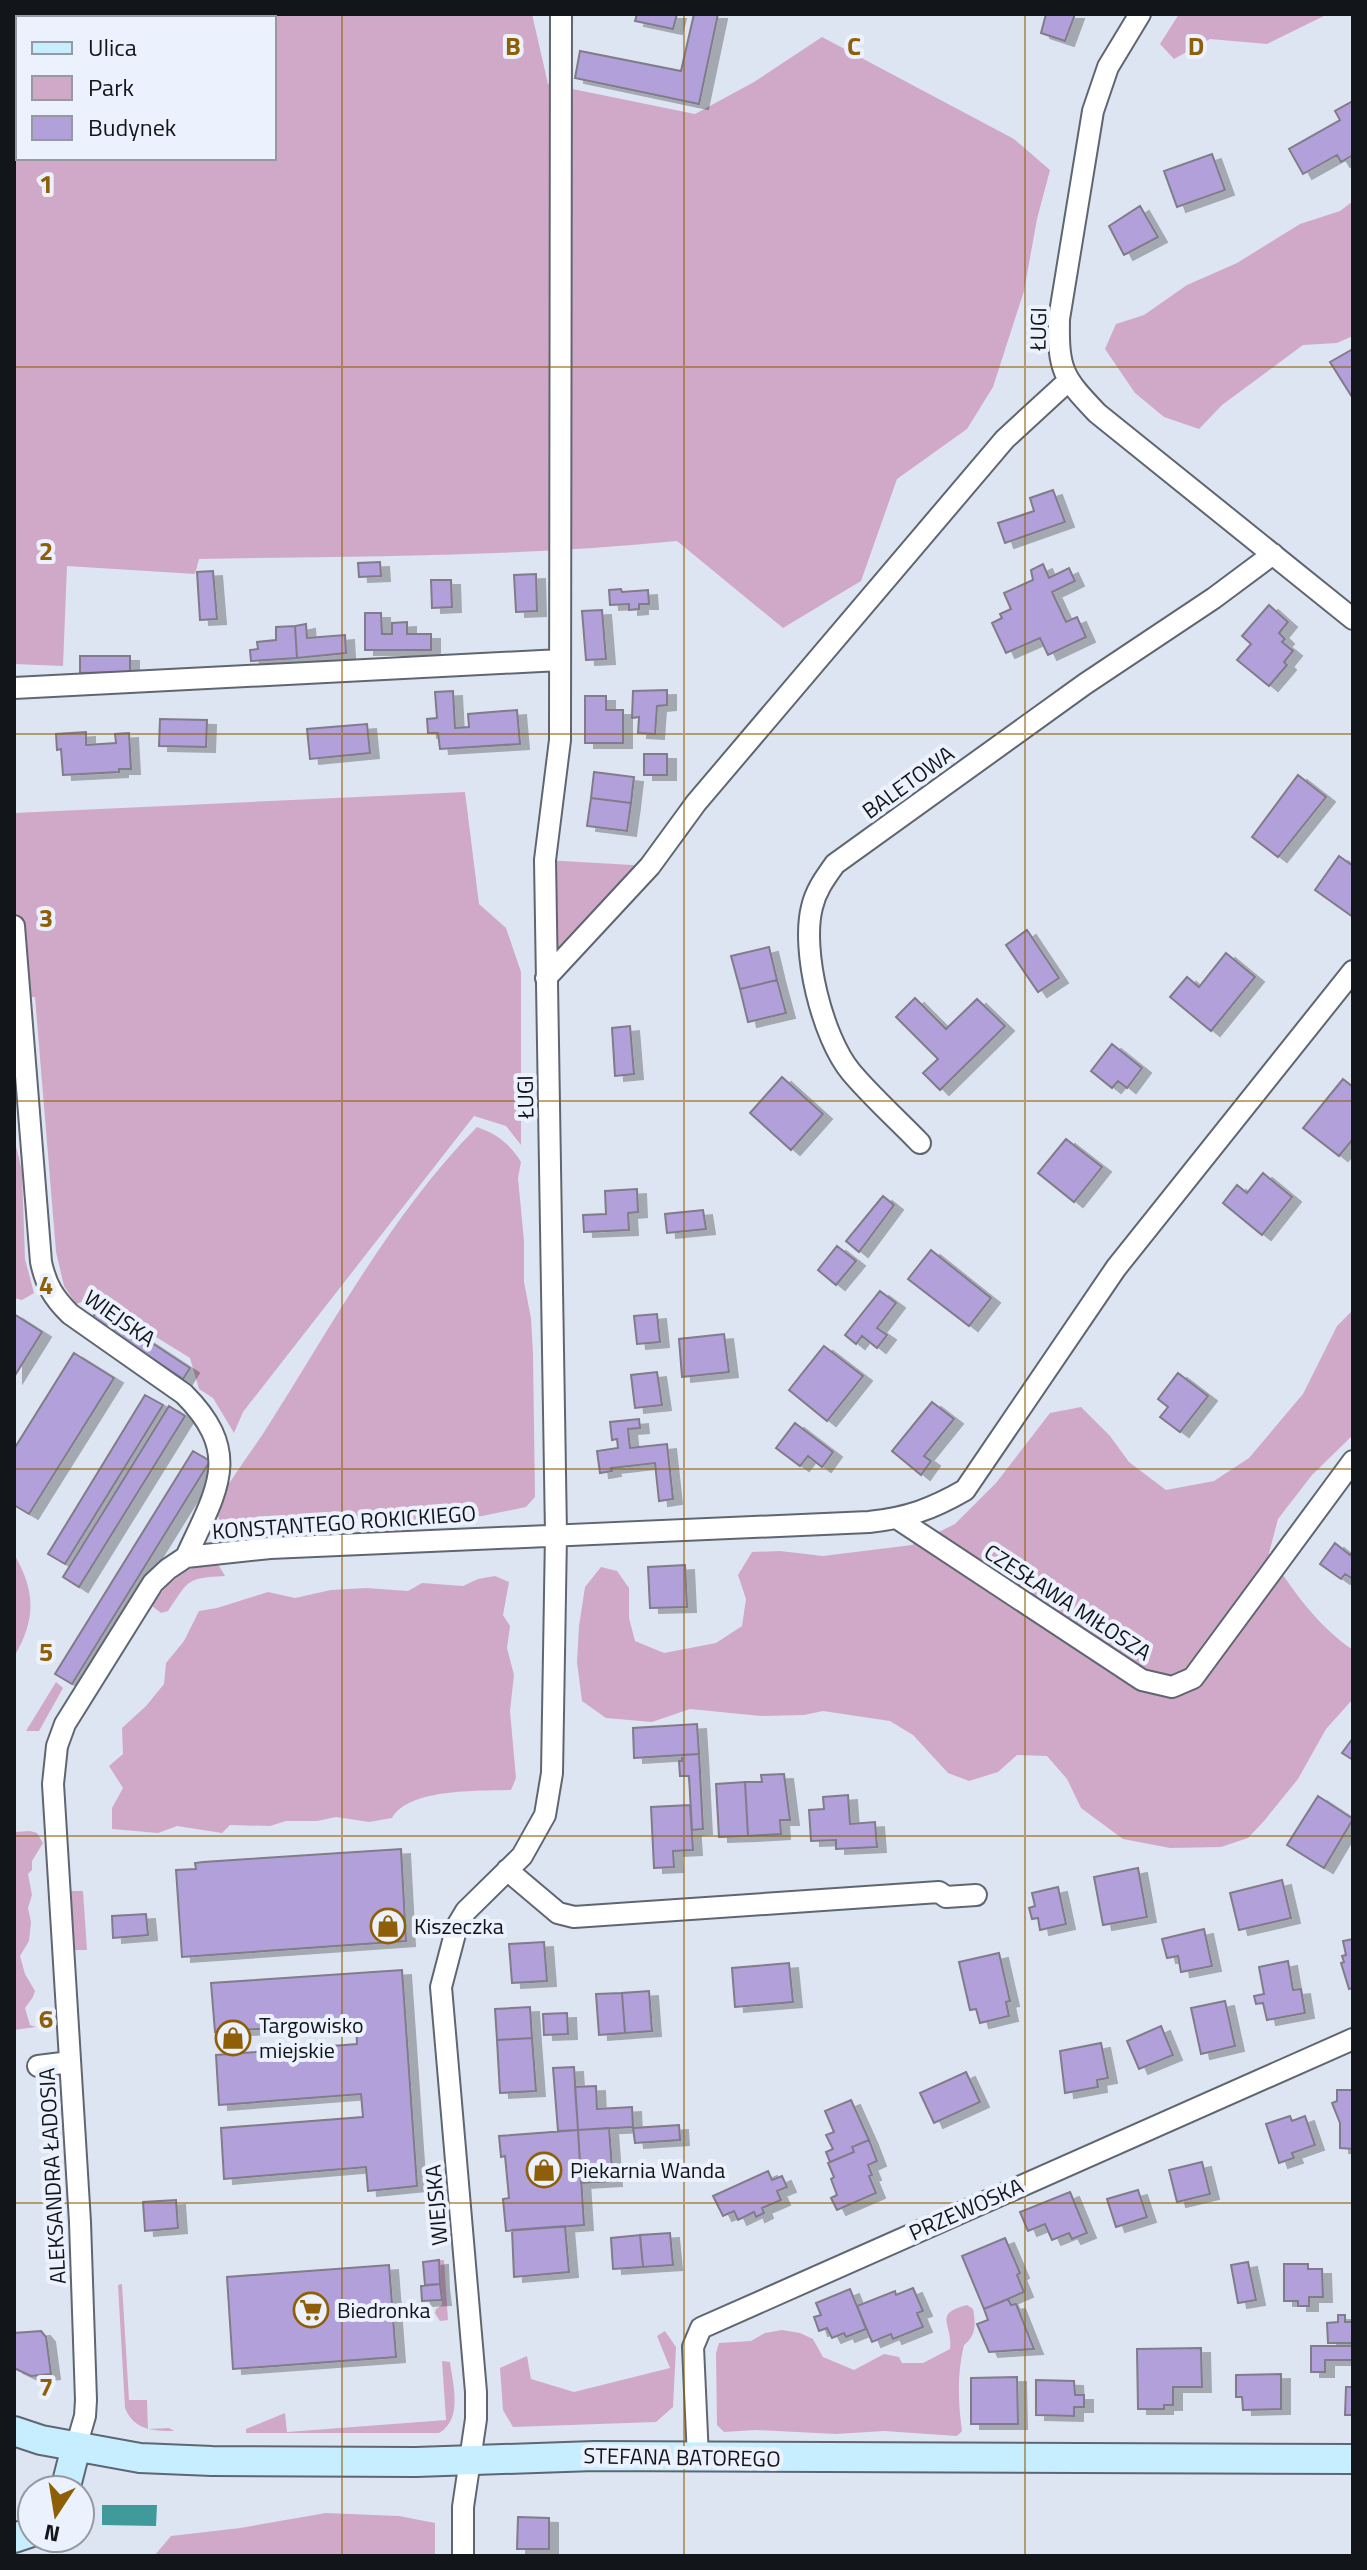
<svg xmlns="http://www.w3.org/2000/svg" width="1367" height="2570" viewBox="0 0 1367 2570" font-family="'Titillium Web',sans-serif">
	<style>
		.green { fill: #d0a9c9; fill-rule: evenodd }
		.water { fill: #409a9a }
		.building { fill: #b2a0db; stroke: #807c89; stroke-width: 2; filter: url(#shadow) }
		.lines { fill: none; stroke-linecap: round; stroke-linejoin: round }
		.street-casing { stroke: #606671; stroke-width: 24 }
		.secondary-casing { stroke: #606671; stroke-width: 32 }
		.street { stroke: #fff; stroke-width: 20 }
		.secondary { stroke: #c7eefe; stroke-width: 28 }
		.grid { fill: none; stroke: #8e5f07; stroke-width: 2; stroke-opacity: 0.55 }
		.labels { text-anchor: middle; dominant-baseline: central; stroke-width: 8; stroke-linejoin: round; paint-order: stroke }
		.street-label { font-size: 22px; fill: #121519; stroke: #ecf2fd }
		.poi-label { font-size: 22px; fill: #121519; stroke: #ecf2fd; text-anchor: start }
		.grid-label { font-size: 26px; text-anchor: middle; font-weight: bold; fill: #8e5f07; stroke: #ecf2fd; stroke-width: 8; stroke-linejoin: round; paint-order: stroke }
	</style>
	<defs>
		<filter id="shadow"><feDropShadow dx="9" dy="5" stdDeviation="0" flood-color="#0004"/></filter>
	</defs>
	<rect width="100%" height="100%" fill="#dee5f2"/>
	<path class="green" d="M14,14h518l16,70 147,30 59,-32 68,-45 192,102 36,31 -13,49 -13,72 -31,96 -26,42 -70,50 -36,102 -78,47 -106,-87c-159,16 -319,15 -478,18l-4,15 -128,-8 -4,100 -49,-2zM18,18h256v140h-256z
		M1179,14h149l-61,30 -57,-5 -36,20 -14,-15z
		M1353,201v135l-16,7 -34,2 -81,60 -23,24 -35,-12 -29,-24 -30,-44 11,-25 28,-9 43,-30 50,-22 63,-39 40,-13z
		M465,792l14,112 27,24 15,44v173l-15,-19 -32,-10 -231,296 -9,21 -21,-35 -14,-9 -9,-31 -97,-60 -17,6 -12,-18 -8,-34 -21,-255h-21v-184z
		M545,860l105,6 -104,112z
		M477,1127c20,7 33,17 44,35l-3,16 6,63v41l7,36 2,36 2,143 -9,10 -44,9 -163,9 -20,5 -70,-2 -10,-9c-1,-4 -3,-8 -2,-12 3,-14 40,-63 49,-78 66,-103 125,-215 211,-302z
		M14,1138l8,33 3,88 9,34 -12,7 -8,-2z
		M1353,1310v125l-41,40 -34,44 -9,34c22,36 49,73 84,97v49l-27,30 -28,50 -34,42 -16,17 -27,9 -51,1 -47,-9 -42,-31 -14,-29 -20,-23 -30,-1 -19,17 -29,9 -21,-8 -35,-38 -23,-14 -67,-10 -19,4 -43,1 -71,-7 -38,13 -46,-4 -24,-17 -5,-39 2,-36 6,-39 16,-20 16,4 12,17v30l6,23 29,12 52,-10 26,-17 4,-27 -8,-24 14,-23 28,-1 43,5 89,-11 43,-21 41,-41 54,-70 31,-6 29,29 19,26 37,28 48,-9 35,-23 54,-64 34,-68z
		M14,1554c22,38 22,65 0,103z
		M208,1562l11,4 6,10c-39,2 -36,4 -57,35l-7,2 -9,-7c11,-20 34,-38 56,-44z
		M495,1576l14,6 -6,33 7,11 -3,22 7,27 -4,36 6,67 -5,12c-31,1 -102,-2 -119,28l-23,4 -33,-5 -19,4h-31l-16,5 -40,-1 -8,8 -45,-7 -19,7 -46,-4v-21l11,-20 -14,-22 14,-12 -1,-26 24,-22 18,-22 2,-21 18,-22 15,-30 18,-3 51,-16 27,6 36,-8 35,-2 42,3 14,-8 41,3 15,-7z
		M56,1682l7,6 -24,43h-13z
		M14,1787l1,45 15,-1 7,2 6,10 -11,18v9l-4,4 4,21 -4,13 3,14 -2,19 -9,15 5,18 10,17 -2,6 -8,11 5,17 6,2 -22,3z
		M70,1891h13l4,59h-13z
		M439,2260h5l4,60 -8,1 -5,-8 1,-4 6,-4z
		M122,2284l7,116h18l1,29 21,-1 5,3c-22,0 -40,-1 -49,-23l-7,-123z
		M967,2305l6,4c3,15 3,27 -9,36 -7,29 -6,57 -2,86l-5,5 -73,-5 -48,3 -81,-4 -31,2 -7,-7 -1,-72 3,-10 32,-2 14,-8 17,-3 18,3 13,6 10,18 31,13 30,-16 15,3 3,6h21l27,-14c3,-25 -18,-35 17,-44z
		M665,2331l11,16 -3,60 -17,15 -143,5 -10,-17 -3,-42 27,-12 4,23 43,13 96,-24 -13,-32z
		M442,2361l8,1c3,23 13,57 -11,71h-193v-4l39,-16 2,19 159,-12z
		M326,2513l73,3 36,7v33h-281l17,-20 69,-8z"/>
	<path class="water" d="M102,2505h55l-1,21 -54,-1z"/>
	<path class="building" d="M637,14h40l-4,15 -38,-8z
		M694,14h24l-19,90 -124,-26 5,-27 101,20z
		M1046,14h29l-10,27 -24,-8z
		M1353,101v54l-12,7 -4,-7 -34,19 -14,-25 51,-29 -5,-9z
		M1212,154l13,36 -48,17 -13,-36z
		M1140,206l18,31 -34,18 -15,-29z
		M1353,349v48h-1l-22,-35z
		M1053,490l12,32 -60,21 -7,-20 36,-12 -4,-13z
		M380,562l1,14 -22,1 -1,-14z
		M1043,564l6,14 20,-10 6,13 -23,11 14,30 11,-5 9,20 -38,18 -8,-17 -34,15 -14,-30 10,-5 -2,-4 11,-5 -7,-16 29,-13 -2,-10z
		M213,571l4,48 -17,1 -3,-48z
		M536,574l1,37 -21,1 -2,-37z
		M431,580h20l1,27 -20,1z
		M621,589l1,3 26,-2 1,14h-10v5l-10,1v-6l-19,1 -1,-15z
		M1269,605l19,17 -9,11 6,6 -3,3 11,9 -9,11 3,3 -18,21 -32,-26 14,-16 -9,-8z
		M602,610l4,49 -20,1 -4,-49z
		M365,613h16l1,21h10v-11l15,-1v12h24v16h-66z
		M306,624l1,14 38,-3 1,18 -49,5 -2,-32z
		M295,626l2,32 -46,3 -1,-11 8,-1 -1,-7 19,-2v-13z
		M80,656h50v16l-50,1z
		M667,690v15l-10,1 -2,28 -17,-1 1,-16 -7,1 1,-27z
		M453,691l2,37 14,-1 -1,-13 49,-4 3,34 -80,5 -2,-16h-10l-1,-14 10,-1 -2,-26z
		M585,696h21v14h17v33h-38z
		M160,719l47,1 -1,27 -47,-1z
		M367,724l3,29 -60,6 -3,-30z
		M86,732v13l30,-2 -1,-9 14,-1 2,36h-12v3l-56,3 -2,-26 -4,1 -1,-16z
		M644,754h23v21h-23z
		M594,772l40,5 -3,26 -40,-5z
		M1298,775l28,22 -48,60 -26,-20z
		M591,798l40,5 -4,28 -40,-5z
		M1339,856l14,10v51l-38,-27z
		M1027,930l32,48 -21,14 -32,-47z
		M769,947l8,33 -37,9 -9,-33z
		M1226,953l29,24 -44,54 -41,-34 17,-20 12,10z
		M777,980l9,33 -38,9 -8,-33z
		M915,998l31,31 31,-30 28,27 -65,64 -17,-17 15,-14 -42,-42z
		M630,1026l4,48 -19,2 -3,-48z
		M1112,1044l30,24 -15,20 -9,-7 -6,7 -21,-17z
		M782,1077l41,37 -32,36 -41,-37z
		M1343,1079l10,8v52l-14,17 -36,-28z
		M1066,1139l36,28 -28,35 -36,-29z
		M1263,1173l29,24 -30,38 -39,-32 14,-18 10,8z
		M637,1189l1,23 -10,1 1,17 -45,2 -1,-17 23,-1 -1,-23z
		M883,1196l11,9 -35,47 -13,-11z
		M703,1210l3,19 -39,4 -2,-19z
		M837,1246l19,15 -20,24 -18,-15z
		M931,1250l60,48 -22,28 -61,-47z
		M880,1291l16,12 -19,25 10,7 -10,13 -15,-12 -6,8 -11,-9z
		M99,1308l91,60 -7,11 -91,-61z
		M14,1314l28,18 -28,45z
		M657,1314l3,28 -23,2 -3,-28z
		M724,1334l5,38 -47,5 -3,-38z
		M824,1346l39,30 -36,45 -38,-31z
		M74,1353l40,25 -85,136 -15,-9v-56z
		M657,1372l5,33 -27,3 -4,-33z
		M1178,1373l30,23 -28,36 -20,-15 8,-10 -10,-8z
		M145,1395l18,10 -98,159 -17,-10z
		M932,1402l22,17 -30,37 7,5 -10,14 -29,-24z
		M169,1406l16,10 -106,171 -16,-10z
		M639,1419l1,9 -12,1 2,19 37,-4 6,55 -14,2 -4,-38 -44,5 1,3 -12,2 -3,-22 21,-3 -1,-9 -5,1 -2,-18z
		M795,1423l38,29 -11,15 -14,-11 -8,10 -24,-18z
		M193,1451l17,10 -138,223 -17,-10z
		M1335,1543l15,12 3,-4v28l-8,-5 -4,5 -21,-15z
		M685,1565l2,42 -37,1 -2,-41z
		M697,1724l2,30 -65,4 -1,-30z
		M1353,1738v22l-11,-7z
		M699,1754l4,75 -11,1 -3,-54h-9l-1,-15h3v-6z
		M784,1774l6,46h-10l1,14 -33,2 -3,-54h17l-1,-7z
		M745,1782l3,54 -29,1 -3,-53z
		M848,1795l2,29 25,-2 2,25 -41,2v-9l-25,1 -2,-31 15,-1 -1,-12z
		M1318,1796l35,23 -29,49 -37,-23z
		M690,1805l3,45 -20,1 1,16 -20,1 -3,-61z
		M401,1849l5,92 -224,16 -6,-87 20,-1 -1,-6 8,-1z
		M1138,1868l9,49 -44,8 -9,-48z
		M1282,1880l9,38 -52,12 -9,-37z
		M1058,1887l8,37 -26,6 -2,-12 -6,1 -3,-11 6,-2 -3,-13z
		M146,1914l2,21 -35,3 -1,-22z
		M1204,1929l8,37 -31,6 -3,-16 -11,2 -5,-19z
		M1353,1939v49l-4,1 -8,-26 3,-1 -2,-6 4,-1 -3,-14z
		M544,1942l3,39 -35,2 -3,-39z
		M999,1953l11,48 -4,1 3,14 -29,7 -4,-14 -6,1 -11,-48z
		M1288,1961l5,29 8,-1 4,24 -38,7 -4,-17 -7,1 -2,-8 10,-2 -5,-27z
		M789,1963l4,39 -58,5 -3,-39z
		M402,1970l15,216 -49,5 -2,-24 -142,12 -3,-51 142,-11 -2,-23 -142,11 -3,-50 141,-11 -1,-22 -141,10 -4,-49z
		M649,1991l3,40 -27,2 -3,-40z
		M622,1993l3,40 -26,2 -3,-41z
		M1225,2001l10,45 -34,8 -10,-46z
		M530,2007l2,31 -35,2 -2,-31z
		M567,2013l1,21 -24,1 -1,-21z
		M1161,2026l12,29 -34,14 -12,-28z
		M532,2038l4,53 -36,2 -3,-53z
		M1101,2043l7,35 -11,2 1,7 -33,6 -5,-42z
		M574,2067l4,63 -20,1 -5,-63z
		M966,2072l14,30 -46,21 -14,-30z
		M596,2086l1,23 35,-2 1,20 -55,3 -3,-43z
		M1337,2090h16v59l-13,-1v-25l-8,-20 5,-2z
		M851,2100l18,40 -17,7 2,5 -24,10 -4,-10 7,-3 -7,-14 8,-3 -9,-21z
		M1290,2116l2,5 13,-5 10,29 -23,8 2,5 -15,5 -13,-39z
		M679,2125l1,15 -45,3 -2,-15z
		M609,2128l4,53 -32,2 -3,-53z
		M578,2130l6,95 -78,6 -3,-32 6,-1 -4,-42 -4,1 -2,-21z
		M869,2140l8,21 -9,4 4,10 -3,1 7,17 -39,17 -6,-12 6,-3 -6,-16 3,-2 -6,-14 26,-11 -2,-5z
		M1202,2162l8,32 -33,8 -8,-32z
		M768,2171l4,9 10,-4 5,11 -10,4 4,9 -19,8 2,5 -8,4 -2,-5 -16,8 -4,-9 -11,5 -10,-20z
		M1138,2190l9,27 -31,10 -9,-28z
		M1070,2192l17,41 -15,6 -3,-6 -17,7 -7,-16 -17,7 -8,-19z
		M176,2200l2,28 -33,3 -2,-29z
		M565,2226l4,46 -55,5 -2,-47z
		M670,2233l3,32 -30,2 -3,-32z
		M640,2235l3,32 -30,2 -2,-31z
		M1005,2238l15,35 -3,2 7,17 -40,17 -22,-53z
		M439,2260l1,24 -15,1 -2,-23z
		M1248,2262l8,38 -18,3 -7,-38z
		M1284,2264h24v5h14l1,28h-14v9h-11v-5h-14z
		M389,2265l7,92 -163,12 -6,-92z
		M440,2284l2,16 -20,1 -1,-15z
		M913,2288l10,23 -6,2 6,14 -30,12 -2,-5 -19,8 -15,-36 38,-15 1,4z
		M850,2289l16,40 -20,8 -2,-4 -12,5 -5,-10 -8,3 -5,-14 7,-2 -5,-12z
		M1008,2299l3,6 5,-1 18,45 -45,3 -12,-28 11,-4 -4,-11z
		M1338,2315h7v7h8v21h-25l-1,-20 11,-1z
		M41,2331l5,6 5,37 -20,2 -17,-8v-35z
		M1311,2346h42v14h-28v12h-14z
		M1201,2348l1,39h-29v18h-9v4h-26l-1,-60z
		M1281,2374v35l-38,1 -1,-13h-6v-22z
		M1017,2377l1,47h-47v-46z
		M1036,2380l38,1 1,14h9v12h-10v9l-38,-1z
		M1346,2387h7v28h-8z
		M518,2517l31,1v31h-32z"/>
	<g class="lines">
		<g class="street-casing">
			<path id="street" d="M1140,14l-32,53 -15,44 -34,208c-1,52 4,58 38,94l256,206
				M14,688l546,-28
				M14,926l27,336c5,23 12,35 29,52l114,80c60,60 32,97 2,163
				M546,978l104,-112 46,-63 309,-364 62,-57
				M920,1143c-23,-24 -48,-46 -69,-71 -29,-35 -50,-122 -39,-165 4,-17 13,-29 23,-43l250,-180 129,-86 59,-44
				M898,1519l244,161 30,7 21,-9 160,-217
				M507,1870l51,43 16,4 365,-25 7,5 30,-2
				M38,2066l32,-4
				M76,2447l9,-31 1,-16 -6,-178 -27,-438 4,-38 8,-22 88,-141 15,-14 18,-12 84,-9 599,-26c38,-4 63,-13 96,-32l151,-222 237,-297
				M698,2458l-5,-111 8,-19 652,-289
				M463,2556v-49l13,-88v-27l-35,-405 16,-61 9,-15 56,-55 23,-41 7,-42 4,-239 -11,-674 15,-120 1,-726"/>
		</g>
		<g class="secondary-casing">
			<path id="secondary" d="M14,2431l27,9 99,18 72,3 204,1 178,-6 759,3
				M65,2490l11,-43
				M14,2538l18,-6"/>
		</g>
		<use href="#street" class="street"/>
		<use href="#secondary" class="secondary"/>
	</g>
	<path class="grid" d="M342,14v2542M684,14v2542M1025,14v2542M14,367h1339M14,734h1339M14,1101h1339M14,1469h1339M14,1836h1339M14,2203h1339"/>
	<defs>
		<g id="shop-ring" transform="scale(1.8)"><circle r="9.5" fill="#ecf2fd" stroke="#8e5f07" stroke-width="1.5"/><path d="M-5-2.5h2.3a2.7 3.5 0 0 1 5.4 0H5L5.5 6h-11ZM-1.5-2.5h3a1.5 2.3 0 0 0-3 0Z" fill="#8e5f07"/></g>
		<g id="supermarket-ring" transform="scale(1.8)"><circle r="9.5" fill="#ecf2fd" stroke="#8e5f07" stroke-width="1.5"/><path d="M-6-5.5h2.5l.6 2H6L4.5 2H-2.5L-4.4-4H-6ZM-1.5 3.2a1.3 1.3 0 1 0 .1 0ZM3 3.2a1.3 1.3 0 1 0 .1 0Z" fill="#8e5f07"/></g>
	</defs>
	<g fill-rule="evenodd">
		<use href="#shop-ring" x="388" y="1926"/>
		<use href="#shop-ring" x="233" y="2038"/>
		<use href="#shop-ring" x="544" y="2170"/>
		<use href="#supermarket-ring" x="311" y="2310"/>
	</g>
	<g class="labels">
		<g class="street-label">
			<text transform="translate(1038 329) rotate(-89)">ŁUGI</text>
			<text transform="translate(908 782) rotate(-36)">BALETOWA</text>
			<text transform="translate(525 1097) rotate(-91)">ŁUGI</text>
			<text transform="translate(120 1318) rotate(35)">WIEJSKA</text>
			<text transform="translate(344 1522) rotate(-4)">KONSTANTEGO ROKICKIEGO</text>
			<text transform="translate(1068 1602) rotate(33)">CZESŁAWA MIŁOSZA</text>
			<text transform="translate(52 2176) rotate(-93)">ALEKSANDRA ŁADOSIA</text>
			<text transform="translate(436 2205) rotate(-95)">WIEJSKA</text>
			<text transform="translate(966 2209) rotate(-24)">PRZEWOSKA</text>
			<text transform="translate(682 2457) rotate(1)">STEFANA BATOREGO</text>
		</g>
		<g class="poi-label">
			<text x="414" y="1926">Kiszeczka</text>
			<text x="259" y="2025">Targowisko<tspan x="259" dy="25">miejskie</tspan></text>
			<text x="570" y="2170">Piekarnia Wanda</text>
			<text x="337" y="2310">Biedronka</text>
		</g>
	</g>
	<g class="grid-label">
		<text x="513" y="55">B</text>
		<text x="854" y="55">C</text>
		<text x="1196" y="55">D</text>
		<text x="46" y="193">1</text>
		<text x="46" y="560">2</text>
		<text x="46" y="927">3</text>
		<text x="46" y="1294">4</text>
		<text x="46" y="1661">5</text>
		<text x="46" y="2028">6</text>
		<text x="46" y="2396">7</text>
	</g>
	<rect width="1367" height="2570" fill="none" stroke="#121519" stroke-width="32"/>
	<rect x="16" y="16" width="260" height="144" fill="#ecf2fd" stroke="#959aa2" stroke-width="2"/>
	<rect x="32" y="42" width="40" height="12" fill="#c7eefe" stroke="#959aa2" stroke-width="2"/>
	<text x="88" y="56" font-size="24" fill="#121519">Ulica</text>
	<rect x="32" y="76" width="40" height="24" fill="#d0a9c9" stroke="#959aa2" stroke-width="2"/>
	<text x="88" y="96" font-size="24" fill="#121519">Park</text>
	<rect x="32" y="116" width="40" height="24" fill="#b2a0db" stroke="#959aa2" stroke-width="2"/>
	<text x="88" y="136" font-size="24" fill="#121519">Budynek</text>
	<g transform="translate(56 2514) rotate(192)"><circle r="38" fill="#ecf2fd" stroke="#959aa2" stroke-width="2"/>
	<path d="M0-6L14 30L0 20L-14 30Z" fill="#8e5f07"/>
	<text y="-12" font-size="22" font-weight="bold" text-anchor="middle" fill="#121519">N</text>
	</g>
</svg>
